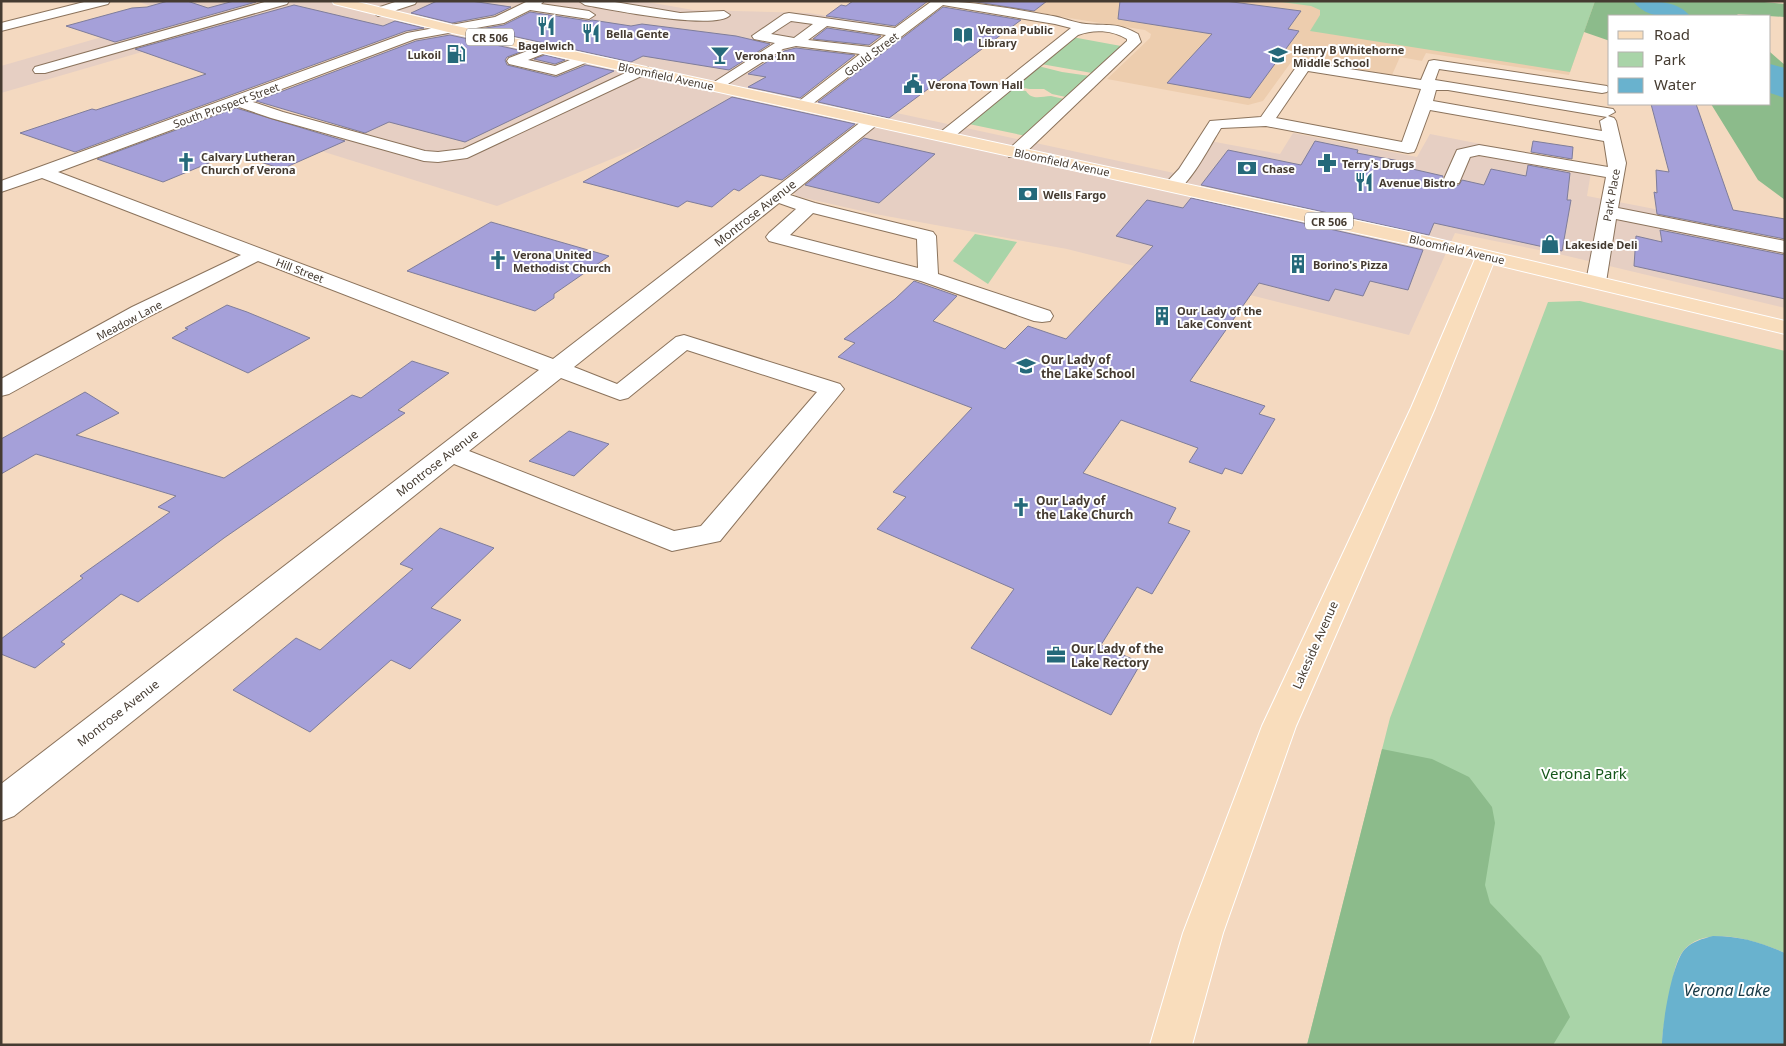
<svg xmlns="http://www.w3.org/2000/svg" width="1786" height="1046" viewBox="0 0 1786 1046" font-family="'Noto Sans',sans-serif">
	<style>
		.commercial { fill: #e6cfc3 }
		.built { fill: #edcdae }
		.green { fill: #a9d4a8 }
		.forest { fill: #8cbb8b }
		.water { fill: #69b2ce }
		.lines { fill: none; stroke-linecap: round; stroke-linejoin: round }
		.river { fill: #69b2ce; fill-rule: evenodd }
		.building { fill: #a5a0d9; stroke: #7f7d9a }
		.minor-casing { stroke: #8b735c; stroke-width: 2 }
		.major-casing { stroke: #fff; stroke-width: 2 }
		.minor { fill: #fff; fill-rule: evenodd }
		.major { fill: #f9ddbc; fill-rule: evenodd }
		.labels { text-anchor: middle; dominant-baseline: central; stroke-width: 4; stroke-linejoin: round; paint-order: stroke }
		.far-poi-label { font-size: 11px; font-weight: bold; fill: #453b31; stroke: #fff; text-anchor: start }
		.shield { fill: #fff; stroke: #7d766f; stroke-width: 1 }
		.shield-label { font-size: 11px; font-weight: bold; fill: #453b31 }
		.far-street-label { font-size: 11px; fill: #453b31; stroke: #fff }
		.street-label { font-size: 12px; fill: #453b31; stroke: #fff }
		.poi-label { font-size: 12px; font-weight: bold; fill: #453b31; stroke: #fff; text-anchor: start }
		.near-park-label { font-size: 15px; fill: #16571b; stroke: #fff }
		.near-water-label { font-size: 16px; font-style: italic; fill: #173946; stroke: #fff }
	</style>
	<rect width="100%" height="100%" fill="#f4d9c0"/>
	<path class="commercial" d="M137,1h505l51,9 116,3 83,13 -90,63 67,18 305,66 25,-34 81,15 13,-21 124,24 13,-23 162,32 -5,30 198,38v74l-226,-54 -104,-21 -46,102 -342,-86 -192,-35 -79,-18 -13,-25 -125,-31 -161,66 -195,-61 136,-60 -76,-20 -6,-8 -118,-33 -237,69v-27l174,-50z"/>
	<path class="built" d="M961,1h634l-26,74 -143,-22 -4,8 -22,-4 -8,18 -94,-15 -6,1 -29,40 -15,4 -141,-26 43,-41 1,-4 -6,-4z"/>
	<path class="green" d="M1274,1h321l-25,71 -260,-41 10,-16v-5l-9,-4z
		M1072,37l49,9 -29,27 -51,-9z
		M1038,66l24,6 28,4 -24,21 -14,-3 -8,-5h-15l-15,-3z
		M1011,89l15,2c6,10 16,5 25,5 4,1 9,2 13,3l-38,37 -57,-12z
		M975,234l42,8 -29,42 -35,-23z
		M1580,301l205,50v602c-27,-12 -80,-30 -102,-2 -9,12 -10,29 -13,44 -3,16 -8,33 -8,50h-355l83,-327 158,-416z"/>
	<path class="forest" d="M1595,1h159l31,3v13l-48,-3 2,2h-129v25l-26,-9z
		M1770,52l15,13v135l-27,-20 -47,-76h59z
		M1382,749l50,10 37,18 23,30 3,16 -10,62 5,18 51,53 29,61 -17,28h-246z"/>
	<path class="water" d="M1713,936c27,0 47,6 72,17v92h-123c0,-20 10,-83 23,-96 8,-8 17,-10 28,-13z"/>
	<g class="lines">
		<path class="river" d="M1633,1c21,0 44,-1 57,15 -20,1 -43,4 -57,-15z
			M1770,64l15,4v30l-15,-5z"/>
	</g>
	<path class="building" d="M168,1h19l21,7 26,-7 22,1 -141,40 -49,-16 66,-18 15,-1z
		M437,1h34l40,6 -17,8 -42,8 -41,-10z
		M853,1h75l-33,25 -69,-10 15,-11 5,1z
		M970,1h77l-13,10z
		M1120,1h105l76,10 -13,18 11,2 -49,67 -83,-15 45,-49 -94,-15z
		M294,5l89,21 12,-5 29,7 -18,3 -331,121 -55,-19 72,-24 4,1 110,-36 -71,-25z
		M943,7l78,13 -132,98 -71,-16z
		M530,12l59,9 3,-1 39,6 11,-2 94,12 34,8 -41,26 -86,-14 -12,6 -151,-33 24,-4z
		M827,28l54,8 -12,9 -56,-6z
		M450,35l73,16 -16,6 -2,3 2,5 49,12 30,-12 28,6 -149,71 -76,-20 -24,11 -109,-32 160,-60z
		M796,48l59,7 -55,43 -52,-11 18,-10 -18,-3 36,-23z
		M545,55l20,5 -10,4 -21,-5z
		M732,97l123,27 -73,56 -21,-5 -22,16 -5,-2 -22,18 -25,-6 -9,6 -95,-25z
		M1651,104h45l37,106 52,9v20l-128,-25 -3,-22 3,1 -1,-23 13,2z
		M236,108l109,33 -63,28 -49,-16 -70,29 -66,-23z
		M864,138l71,16 -56,49 -74,-18z
		M1315,141l43,9 -1,3 53,10 -2,5 35,8 -1,4 4,4 7,2 6,-1 3,-5 22,5 7,-16 35,7 2,-11 42,8 -3,27h4l-9,51 -128,-28 -5,12 -228,-50 27,-35 73,15z
		M1533,141l40,6 -1,12 -41,-7z
		M1191,198l232,52 -15,40 -38,-9 -7,15 -28,-7 -6,12 -70,-18 -69,98 75,25 -6,8 16,5 -33,55 -17,-6 -3,6 -33,-12 9,-14 -77,-28 -38,53 93,35 -8,15 22,8 -38,63 -15,-7 -36,58 40,18 -30,52 -140,-67 43,-59 -137,-60 29,-32 -13,-5 79,-84 -134,-51 17,-14 -11,-4 51,-40 19,-18 43,15 -24,25 72,28 23,-23 38,13 87,-93 -37,-10 31,-36 36,8z
		M491,222l118,34 -55,38v4l-19,13 -128,-40z
		M1660,230l125,25v44l-151,-33 2,-30 26,6z
		M227,305l20,7 63,26 -62,35 -76,-35 16,-9 -3,-1z
		M412,361l37,12 -51,37 7,3 -181,125 -86,64 -17,-8 -60,48 4,2 -30,24 -34,-14v-15l82,-61 -3,-2 90,-64 -12,-5 18,-11 -140,-42 -35,20v-35l84,-47 34,21 -43,22 148,43 128,-83 9,3z
		M569,431l40,13 -35,32 -45,-15z
		M440,528l54,20 -63,60 30,12 -51,49 -19,-9 -81,72 -77,-42 63,-52 24,12 93,-81 -13,-5z"/>
	<g class="lines">
		<g class="minor-casing">
			<path id="minor" d="M88,1h22l-2,3 -107,27v-8z
				M268,1h21l-2,3 -242,69h-10l-2,-3 2,-3z
				M398,1h19l-2,3 -37,12 -6,-4 2,-3z
				M528,1h16l-3,3 48,7 6,4 -6,4 -59,-9 -26,13 -89,16 -165,62 33,11 142,39 13,1 25,-3 175,-82h10l2,3 -2,3 -181,85 -29,4 -14,-1 -153,-43 -35,-12 -178,66 495,187 313,-241h12l2,3 -2,3 -88,71 25,8 118,29 3,4 2,38 112,37 3,5 -3,5 -8,1 -8,-1 -113,-40 -152,-40 -3,-4 3,-4 27,-24 -17,-6 -205,164 43,17 59,-47 8,-2 156,49 4,5 -4,5 -120,147 -48,10 -218,-87 -440,352 -13,5v-37l538,-414 -281,-109 -110,56 -139,77 -8,2v-17l131,-72 109,-52 -199,-77 -41,14v-11l406,-148 88,-16zM813,213l104,26 1,29 -128,-33zM687,350l130,42 -116,134 -27,5 -205,-80 92,-73 59,22 8,-2z
				M579,1h30l71,12 44,-2 6,4c-14,16 -122,-6 -145,-10z
				M932,1c41,0 81,8 121,15 11,2 22,7 33,8 21,2 31,-2 52,10l3,8 -120,115h-12l-2,-4 2,-4 118,-108v-2c-15,-9 -33,-10 -49,-4l-128,105h-12l-2,-3 2,-3 133,-106 -16,-4 -112,-19 -136,103h-10l-3,-3 66,-51 -64,-8 -13,3 -63,40h-10l-2,-3 67,-43 -21,-4 -2,-3 32,-22 5,-1 106,15zM791,21l22,3 -19,14 -23,-4zM827,26l59,9 -16,12 -62,-7z
				M543,45l7,4 -2,3 -20,8 27,6 30,-12 7,4 -2,3 -34,14 -47,-11 -2,-3 2,-3z
				M1434,60l173,26 2,3 -2,3 -5,1 -163,-24 -4,11 178,29 2,3 -7,4 6,2 2,3 10,42 -8,45 167,33v12l-169,-34 -10,63 -3,4 -7,2 -7,-2 -3,-4 20,-105 -127,-22 -9,2 -11,26 -6,1 -6,-1 -3,-4 13,-29 22,-5 129,22 -4,-26 -174,-31 -14,38 -2,4 -6,1 -142,-27 -45,2c-9,14 -30,55 -44,62 -3,2 -7,1 -11,0l-3,-4 16,-17 31,-48 51,-4 38,-54 5,-1 117,18 8,-19zM1308,71l113,18 -19,53 -126,-24zM1436,90h12l159,27 -7,4 2,10 -169,-30z"/>
		</g>
		<g class="major-casing">
			<path id="major" d="M332,1h22l98,24 952,206 381,90v13l-292,-70 -58,144 -139,318 -73,207 -31,112h-42l33,-112 79,-207 149,-318 64,-149 -1023,-226 -118,-29z"/>
		</g>
		<use href="#minor" class="minor"/>
		<use href="#major" class="major"/>
	</g>
	<defs>
		<g id="restaurant-bare" transform="scale(1.5)"><path d="M-5-6h1v4h1v-4h1v4h1v-4h1v5L-1.5 .5V6h-2V.5L-5-1ZM5-6V6H3V1.5H1.5Q1.5-4 5-6Z" fill="#25697a" stroke="#fff" stroke-width="2.5" paint-order="stroke"/></g>
		<g id="library-bare" transform="scale(1.5)"><path d="M-6-4Q-3-5.5-.7-3.5V5Q-3 3-6 4ZM6-4Q3-5.5 .7-3.5V5Q3 3 6 4Z" fill="#25697a" stroke="#fff" stroke-width="2.5" paint-order="stroke"/></g>
		<g id="fuel-bare" transform="scale(1.5)"><path d="M-5.5-6h7V0h2V4h1.3V-2.5L3-4.5l.8-.8L6-3V5H2.5V1h-1V6h-7ZM-4.2-4.7v3.2H.2V-4.7Z" fill="#25697a" stroke="#fff" stroke-width="2.5" paint-order="stroke"/></g>
		<g id="bar-bare" transform="scale(1.5)"><path d="M-6-5H6L.8 .8V4.5H3.5V6h-7V4.5H-.8V.8Z" fill="#25697a" stroke="#fff" stroke-width="2.5" paint-order="stroke"/></g>
		<g id="school-bare" transform="scale(1.5)"><path d="M0-5L7-2L0 1L-7-2ZM-4 1L0 2.5L4 1V4Q0 6-4 4Z" fill="#25697a" stroke="#fff" stroke-width="2.5" paint-order="stroke"/></g>
		<g id="civic-bare" transform="scale(1.5)"><path d="M-.6-6.5H3V-4.5H.6V-3L4-1V1h2V6H-6V1h2V-1L-.6-3ZM-1.2 2.5V6h2.4V2.5Z" fill="#25697a" stroke="#fff" stroke-width="2.5" paint-order="stroke"/></g>
		<g id="church-bare" transform="scale(1.5)"><path d="M-1.2-6h2.4v3.5h3.3v2.4h-3.3V6h-2.4V-.1h-3.3v-2.4h3.3Z" fill="#25697a" stroke="#fff" stroke-width="2.5" paint-order="stroke"/></g>
		<g id="pharmacy-bare" transform="scale(1.5)"><path d="M-2-6h4v4h4v4h-4v4h-4v-4h-4v-4h4Z" fill="#25697a" stroke="#fff" stroke-width="2.5" paint-order="stroke"/></g>
		<g id="bank-bare" transform="scale(1.5)"><path d="M-6-4H6V4H-6ZM0-2.3a2.3 2.3 0 1 0 0 4.6a2.3 2.3 0 1 0 0-4.6Z" fill="#25697a" stroke="#fff" stroke-width="2.5" paint-order="stroke"/></g>
		<g id="shop-bare" transform="scale(1.5)"><path d="M-5-2.5h2.3a2.7 3.5 0 0 1 5.4 0H5L5.5 6h-11ZM-1.5-2.5h3a1.5 2.3 0 0 0-3 0Z" fill="#25697a" stroke="#fff" stroke-width="2.5" paint-order="stroke"/></g>
		<g id="building-bare" transform="scale(1.5)"><path d="M-4-6H4V6H1V3H-1V6H-4ZM-2.5-4.3h1.7v1.8h-1.7ZM.8-4.3h1.7v1.8H.8ZM-2.5-1h1.7V.8h-1.7ZM.8-1h1.7V.8H.8Z" fill="#25697a" stroke="#fff" stroke-width="2.5" paint-order="stroke"/></g>
		<g id="office-bare" transform="scale(1.5)"><path d="M-6-3h4V-5.5h4V-3h4V5H-6ZM-1-4.5V-3h2v-1.5ZM-6 0V1H6V0Z" fill="#25697a" stroke="#fff" stroke-width="2.5" paint-order="stroke"/></g>
	</defs>
	<g fill-rule="evenodd">
		<use href="#restaurant-bare" x="546" y="26"/>
		<use href="#restaurant-bare" x="591" y="33"/>
		<use href="#library-bare" x="963" y="35"/>
		<use href="#fuel-bare" x="456" y="54"/>
		<use href="#bar-bare" x="720" y="55"/>
		<use href="#school-bare" x="1278" y="55"/>
		<use href="#civic-bare" x="913" y="84"/>
		<use href="#church-bare" x="186" y="162"/>
		<use href="#pharmacy-bare" x="1327" y="163"/>
		<use href="#bank-bare" x="1247" y="168"/>
		<use href="#restaurant-bare" x="1364" y="182"/>
		<use href="#bank-bare" x="1028" y="194"/>
		<use href="#shop-bare" x="1550" y="244"/>
		<use href="#church-bare" x="498" y="260"/>
		<use href="#building-bare" x="1298" y="264"/>
		<use href="#building-bare" x="1162" y="316"/>
		<use href="#school-bare" x="1026" y="366"/>
		<use href="#church-bare" x="1021" y="507"/>
		<use href="#office-bare" x="1056" y="655"/>
	</g>
	<g class="labels">
		<g class="far-poi-label">
			<text x="978" y="29">Verona Public<tspan x="978" dy="13">Library</tspan></text>
			<text x="606" y="33">Bella Gente</text>
			<text x="546" y="45" text-anchor="middle">Bagelwich</text>
			<text x="1293" y="49">Henry B Whitehorne<tspan x="1293" dy="13">Middle School</tspan></text>
			<text x="441" y="54" text-anchor="end">Lukoil</text>
			<text x="735" y="55">Verona Inn</text>
			<text x="928" y="84">Verona Town Hall</text>
			<text x="201" y="156">Calvary Lutheran<tspan x="201" dy="13">Church of Verona</tspan></text>
			<text x="1342" y="163">Terry's Drugs</text>
			<text x="1262" y="168">Chase</text>
			<text x="1379" y="182">Avenue Bistro</text>
			<text x="1043" y="194">Wells Fargo</text>
			<text x="1565" y="244">Lakeside Deli</text>
			<text x="513" y="254">Verona United<tspan x="513" dy="13">Methodist Church</tspan></text>
			<text x="1313" y="264">Borino's Pizza</text>
			<text x="1177" y="310">Our Lady of the<tspan x="1177" dy="13">Lake Convent</tspan></text>
		</g>
		<g class="shield">
			<rect x="466" y="28.5" width="48" height="17" rx="4"/>
			<rect x="1305" y="212.5" width="48" height="17" rx="4"/>
		</g>
		<g class="shield-label">
			<text x="490" y="37">CR 506</text>
			<text x="1329" y="221">CR 506</text>
		</g>
		<g class="far-street-label">
			<text transform="translate(871 54) rotate(-37)">Gould Street</text>
			<text transform="translate(666 76) rotate(12)">Bloomfield Avenue</text>
			<text transform="translate(226 105) rotate(-20)">South Prospect Street</text>
			<text transform="translate(1062 162) rotate(12)">Bloomfield Avenue</text>
			<text transform="translate(1611 195) rotate(-80)">Park Place</text>
			<text transform="translate(1457 249) rotate(13)">Bloomfield Avenue</text>
			<text transform="translate(300 270) rotate(21)">Hill Street</text>
			<text transform="translate(129 320) rotate(-28)">Meadow Lane</text>
		</g>
		<g class="street-label">
			<text transform="translate(755 213) rotate(-38)">Montrose Avenue</text>
			<text transform="translate(437 463) rotate(-38)">Montrose Avenue</text>
			<text transform="translate(1315 645) rotate(-66)">Lakeside Avenue</text>
			<text transform="translate(118 713) rotate(-38)">Montrose Avenue</text>
		</g>
		<g class="poi-label">
			<text x="1041" y="359">Our Lady of<tspan x="1041" dy="14">the Lake School</tspan></text>
			<text x="1036" y="500">Our Lady of<tspan x="1036" dy="14">the Lake Church</tspan></text>
			<text x="1071" y="648">Our Lady of the<tspan x="1071" dy="14">Lake Rectory</tspan></text>
		</g>
		<g class="near-park-label">
			<text x="1584" y="773">Verona Park</text>
		</g>
		<g class="near-water-label">
			<text x="1727" y="990">Verona Lake</text>
		</g>
	</g>
	<rect width="1786" height="1046" fill="none" stroke="#453b31" stroke-width="5"/>
	<rect x="1608" y="15" width="162" height="90" fill="#ffffff" stroke="#b5b1ad"/>
	<rect x="1618" y="31" width="25" height="8" fill="#f9ddbc" stroke="#b5b1ad"/>
	<text x="1654" y="40" font-size="15" fill="#453b31">Road</text>
	<rect x="1618" y="52" width="25" height="15" fill="#a9d4a8" stroke="#b5b1ad"/>
	<text x="1654" y="65" font-size="15" fill="#453b31">Park</text>
	<rect x="1618" y="78" width="25" height="15" fill="#69b2ce" stroke="#b5b1ad"/>
	<text x="1654" y="90" font-size="15" fill="#453b31">Water</text>
</svg>
